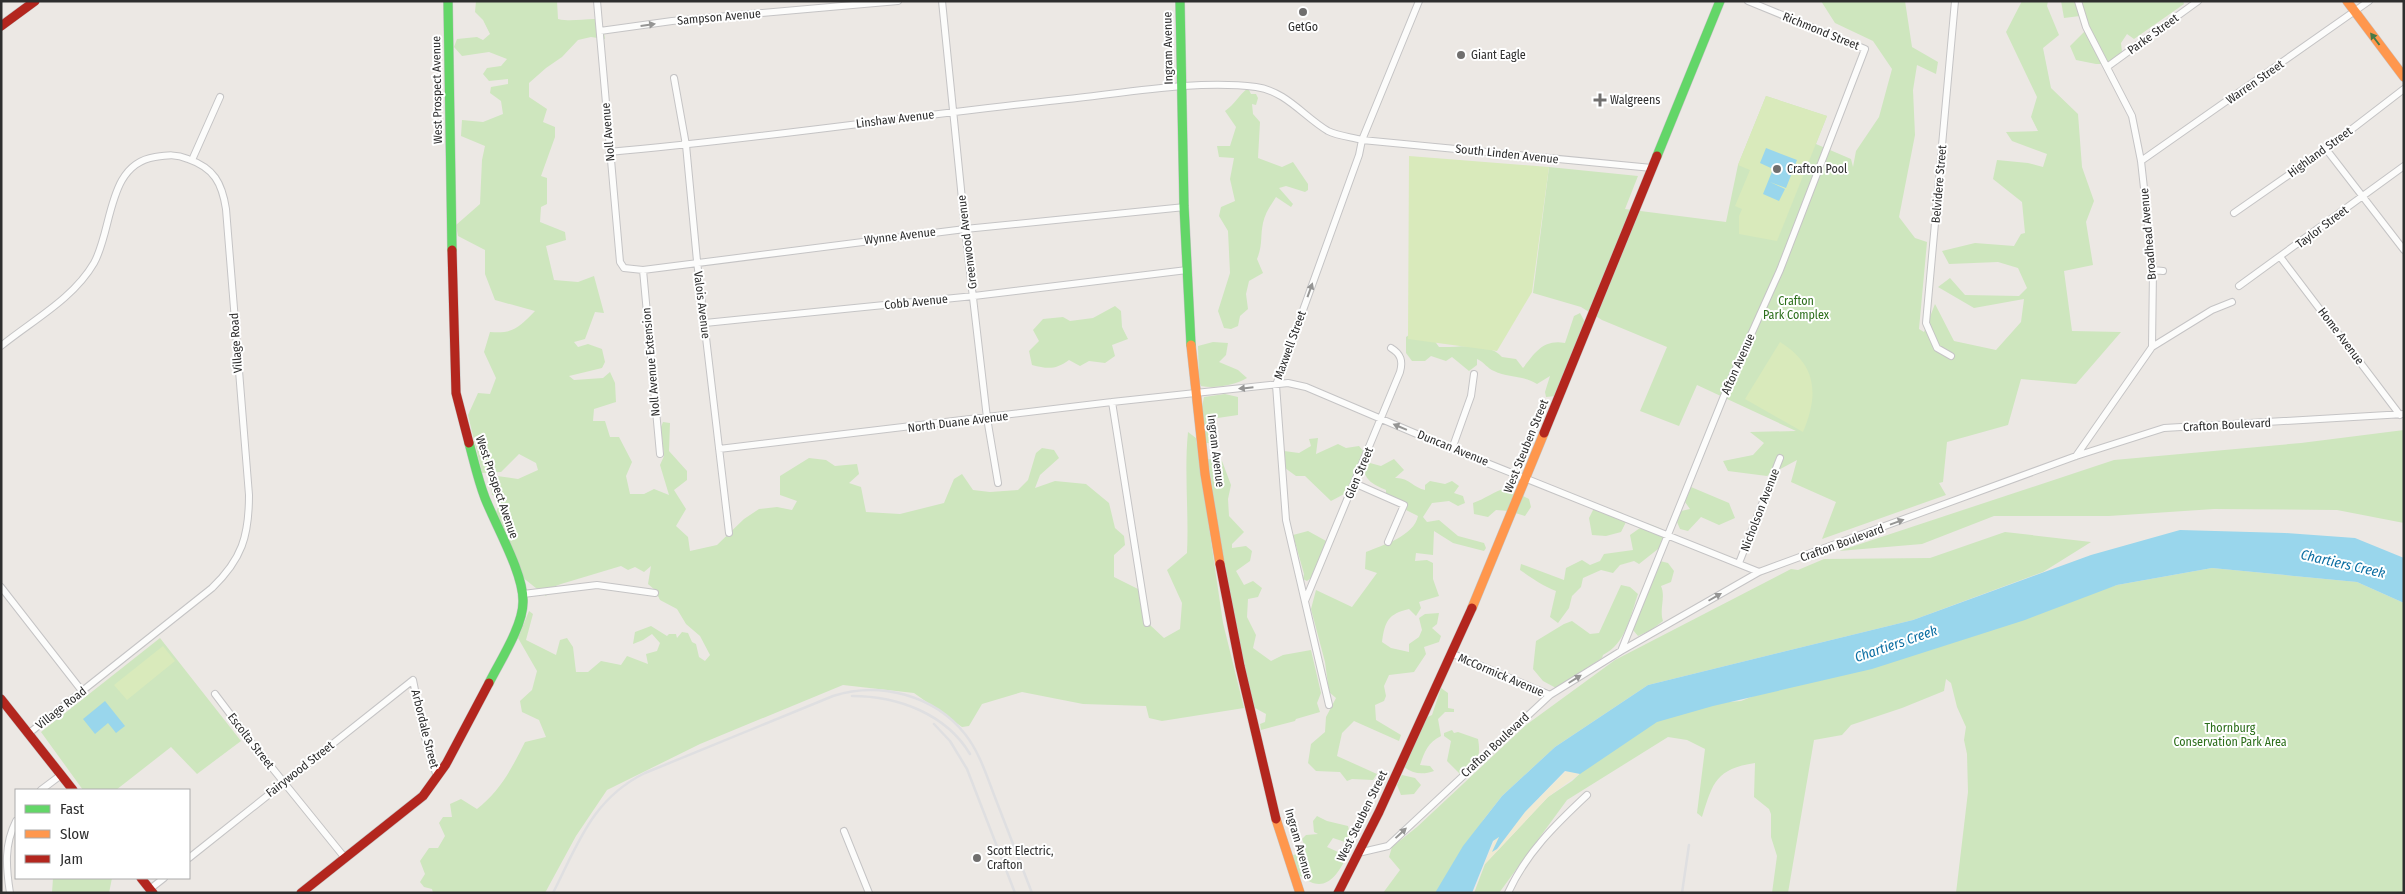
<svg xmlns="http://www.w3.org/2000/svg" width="2405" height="894" viewBox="0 0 2405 894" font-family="'Fira Sans Condensed',sans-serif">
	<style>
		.green { fill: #cee6be }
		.sand { fill: #f0ead3 }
		.pitch { fill: #d9eabb }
		.water { fill: #99d6ec }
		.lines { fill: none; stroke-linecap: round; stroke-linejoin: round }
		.street-casing { stroke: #c5c4c5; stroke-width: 8 }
		.fast-casing { stroke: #c5c4c5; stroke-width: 10 }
		.slow-casing { stroke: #c5c4c5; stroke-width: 10 }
		.jam-casing { stroke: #c5c4c5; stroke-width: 10 }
		.street { stroke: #fcfcfb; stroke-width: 6 }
		.fast { stroke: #63d668; stroke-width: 9 }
		.slow { stroke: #ff974d; stroke-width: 9 }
		.jam { stroke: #b3261e; stroke-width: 9 }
		.rail { stroke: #dfdfe1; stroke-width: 2.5 }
		.oneway { fill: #959594 }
		.oneway2 { fill: #467a48 }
		.poi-dot { fill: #706f6e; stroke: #fff; stroke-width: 2 }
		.labels { text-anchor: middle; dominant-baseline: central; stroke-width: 4; stroke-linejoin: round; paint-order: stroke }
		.street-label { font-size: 12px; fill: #2e2e2e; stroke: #fff }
		.poi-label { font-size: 12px; fill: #2e2e2e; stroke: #fff; text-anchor: start }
		.park-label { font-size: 12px; fill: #2c6e1b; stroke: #fff }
		.water-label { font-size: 14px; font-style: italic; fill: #0d6fa3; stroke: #fff }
	</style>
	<rect width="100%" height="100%" fill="#ece8e4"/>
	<path class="green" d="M476,1h81l1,18c13,3 23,0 37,0l8,7 2,13 -14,-2 -13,3 -16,17 -16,11 -17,15v14l18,12 -4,13 12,5v10l-14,39 6,2v26l-6,3 -1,15 25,10 1,8 -20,6 8,34 24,2 16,-6 10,37 -9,-1 -10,27 -11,3 4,5 10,-3 14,5 3,13 -3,6 -33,8 5,4 29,-2 7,-6 5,11 1,19 -22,7 -1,12h12l5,16h9l13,25 -6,14 4,18h14l10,-5 15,6 -9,-30 4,-9 -3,-29 2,-5 7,1 -1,28 18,20v9l-13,10 12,19 -10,17 12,11 2,14 27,-6 27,-26 15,-10 18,-2 15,3 5,-9 -17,-6v-19l29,-18 17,2 9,6 22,-2 2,10 -10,9 12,4 5,25 34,2 44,-11 10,-24 8,-5 11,16 17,2 28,-2 10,-10 8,-27 6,-5 12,2 5,8 -19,17 -5,13 20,-7 31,3 23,19 6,25 9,8 1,9 -11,10v22l24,12 12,36 14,13 16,-9 2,-26 -15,-33 20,-17c2,-40 -3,-81 1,-121l8,6 27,185 21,85 -82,13 -13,-3 -3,-12 -63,-2 -61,-12 -40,12 -13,22 -7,1 -48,-34 -71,-8 -143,59 -93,46 -31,46 -31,57h-112l-1,-4 -8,-2 -4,-5 5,-8 -5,-13 9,-13h9l7,-12 -6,-13 4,-6h9l-2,-13 11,-5 16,10c23,-18 35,-41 48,-67l21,-5 -7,-17 -17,-8 -2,-11 12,-11 5,-19 -19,-33 11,-27 4,3 -7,26 30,15 4,-15 7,-2 6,9 3,25h12l13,-11 20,4 6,-9 21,8 -2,-10 11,-3 3,-8 -8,-9 -9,6 -10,4 2,-12 16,-6 16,10 2,-2h7l1,4 5,-6 6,1 4,9 4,2 3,13 6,4 5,-6 -10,-19 -14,-12 -9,-15 -17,-9 -5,-10 -7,-6 3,-18 -7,6 -9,-5 -7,3 -7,-4 -60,18 -8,3 -7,9 -29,-23 -22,-59 8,-17 -11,-2 -1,-14 6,-5 21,3 20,-9 -2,-7 -17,-9 -18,18 -19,1 -14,-58 10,-22 12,1 6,-16 -12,-26 6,-20c24,2 29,-5 45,-21l-40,-11 -10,-26v-24l-27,-14 -2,-11 24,-21 2,-44 3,-14 -24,-10 1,-16 21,2 20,-8 -2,-13 -11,-8 1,-6 17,-3v-5l-19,2 -6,-7 4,-6 14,-2 6,-7 -18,-7 -27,4 -8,-9 3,-8 20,-2 6,3 7,-6 -7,-14 -8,-8z
		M1821,1h84l7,46 26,15 -2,12 -19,-9 -4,25 2,45 -16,82 16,21 12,4 -8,87 5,3 11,-28 19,37 42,9 25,-28 3,-23 -50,9 -36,-21 12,-9 15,17 54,1 8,-8 -9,-20 -20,-6 -49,2 -7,-13 33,-8 39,3 7,-12 4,-1 -3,-31 -29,-23 4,-19 31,3 15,4 4,-13 -35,-13 -6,-9 32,-1 -7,-14 6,-20 -31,-65 16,-31h26l-1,5 12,29 -16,13 8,40 27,26 4,53 12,34 -8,21 7,43 -29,6 8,60 49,1 -45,52 -55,-5 -13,46 -61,17 -4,40 -4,1 7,12 -124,44 14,-37 -45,-20 6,-22 -30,16 -39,-5 -5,-10 30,-6 11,-12 -14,-11 46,-1 -99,-46 -18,41 -39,-15 27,-64 -65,-27 -21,-13 -48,-14 16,-126 89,9 -13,33 101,13 12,-57 28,-69 61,20 -11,28 35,15 2,8 3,-16 23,-34 13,-48 -19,-28 -38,-18z
		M2061,1h122l1,3 -50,35 -7,-5 -6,9 1,9 -6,12h-20l-20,-4 -6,-14 15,-15 -5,-15 -16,2z
		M1248,88l3,6h5l2,4 -2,7 -4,-1 1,10 7,8 -2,36 24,9 11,-5 15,22v6l-3,2 -19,-6 -7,2 14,16 -2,3 -15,-10c-5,8 -11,16 -13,26 -3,14 0,21 -6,36l6,14 -14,8 -3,13 2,15 -8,7 -2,10 -7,3 -7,-1 -6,-17 12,-38 -2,-42 -9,-15 2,-9 14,-6 -5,-22 4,-21 -15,-1 -2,-11h13l6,-19 -11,-16c10,-7 14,-16 23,-23z
		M1115,306l6,5 1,16 6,12 -16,6 3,11 -10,7 -16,-2 -9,5 -11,-6c-14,10 -21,9 -37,5l-3,-14 10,-10 -6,-11 10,-11 20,-2 7,4 23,-3z
		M1580,313l6,11 -30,72 -10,1 -1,-5 5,-16 -13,8c-13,-9 -29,-6 -43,-13 -6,-2 -10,-9 -17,-12v6l-8,6 -17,-14 -6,4 -15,-5 -6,5h-13l-6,-8v-16l6,-4 22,7 5,7c19,1 49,-6 63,10l14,2 7,9c12,-15 20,-29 42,-25l9,-27z
		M1213,342l15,1 -2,12 -7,7 19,8 9,8c-12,7 -32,11 -46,8l-2,-5 -1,-35z
		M1225,394l13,3v18l-27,4v24h-5l-4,-36 2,-10z
		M2404,430v93l-67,-13 -123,-1 -105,7h-115l-72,28 -83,7 275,-91 187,-17z
		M1318,438l-2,16 22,-10 8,4 13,-2 5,6 -16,40 -17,9 -26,-25h-9l-11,-8 -1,-17 15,2 12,-7 -2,-7z
		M1208,459l14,2 9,24 -3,14 1,17 15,16 -12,12v4l14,-2 6,5 -2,10 -14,10 8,14 9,-4 9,7 -4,9 -10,2 -1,18 9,18 -3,13 18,13 12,-6 28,-5 10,43 -4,10 3,9 -24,7 -1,2 -34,9 -1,-6 5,-2 1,-8 -11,-6 -6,-17 -31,-156z
		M1394,459l10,11 -9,8c13,-1 19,10 30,12v-5l5,-4 15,3 7,-3 7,5 -5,7 9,3 2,7 -7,3 -9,-5 -17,2 -9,14 4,5 12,-2 19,16 26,7 2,5 -2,3 -31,-8 -19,-12 -1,24 -17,-2 -1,8 12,-1 6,3v16l6,17 -20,6 2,6 -5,8 -7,-7c-21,5 -24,12 -27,33l9,6 18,4v-8l10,-7 3,-7 -3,-12 6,-4 14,-1 -2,11 -5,4 9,8 -2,6 -15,5 2,7 -12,18 -25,3 -5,11 2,10 -2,5 -9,4 1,15 25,15 -2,6 -45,-20 -12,12 -5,23 40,18 -4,6 -21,-1 -5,2 -7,-9 -24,-1 -8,-8 3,-19 14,-12 1,-15 10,-19 -7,-6 -4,-30 -14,-53 5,-19 36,17 25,-34 -12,-4 1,-17c17,-7 48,-16 52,-36l-32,-16v-10c-11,-5 -22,-9 -22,-23l6,-4 11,3z
		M1691,487l38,16 6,15 -16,7 -18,-8 -13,14 -8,-2 -3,-7 4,-11 9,-2 -5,-7z
		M1507,488l22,11 2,8 -6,9 -16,-5 -13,-1 -8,7 -14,-3 -1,-11c12,-4 21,-12 34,-15z
		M1602,506l5,2 1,5 6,-3 8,3 5,7 -6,12 -15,4 -14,-1 -3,-17 4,-8z
		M1647,523l15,6 3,17 -7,3 -19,15 -5,-3 -14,4 -7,8 -12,-3 -18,8 -2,9 -9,9 -3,12 -11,15 -8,-6 6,-26c-13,-5 -24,-13 -36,-21l1,-6 43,16 2,-12 16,-8 8,5 10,-4 4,-7 29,-4 -3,-15z
		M1308,531l20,11 -17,36 -4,3 -4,-2 1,-5 -11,-39z
		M2005,532l86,10 -48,30 -130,48 -265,65 -93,62 -53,49 -18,23 -47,74h-54l17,-23 -11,-13 3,-10 25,-20 109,-102 89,-65 176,-91 7,1 26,-11 106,-1z
		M1660,561l8,2 6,8 -3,11 -10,4c5,11 -2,23 2,35l-12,9 -13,6 -5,-6z
		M2212,568l145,14 47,21v290h-448l12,-101 -1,-38 -3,-14 2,-13 -9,-20 -6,-24 -5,-4 -2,12 -42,17 -51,17 -9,10 -28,5 -26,153h-16l5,-37 -6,-19v-23l-2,-5 -15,-12 1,-34c-39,6 -42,19 -53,54l-5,-4 8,-64 -18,-9 -19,-3 -101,63 -68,93h-25l11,-29 63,-67 24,-16 17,-16 70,-49 57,-13 25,-2 28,-11 348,-105z
		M1621,585l9,2 8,7c-8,23 -12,49 -35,61l-1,3 -46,30 -13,-7 -10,-12 3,-28 28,-17 8,-3 18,13 9,-1z
		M160,638l81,103 -44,33 -26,-27 -55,43h-33l-42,-58z
		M1441,688l7,5v15l6,1v3h-9l-7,7 3,17c-13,6 -17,17 -21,29l10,1 4,5c-11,4 -21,3 -30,-4l15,-46 13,-6z
		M1452,730l2,3 4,-1 20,7c3,16 0,24 -11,35h-7l-13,-13 4,-20 -7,-5v-3z
		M1402,775l13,3 6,7 -7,9 -13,1 -4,-10z
		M1317,816l10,5 21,5 3,14 -3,3 -15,-5 -6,9 20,9c-11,23 -24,38 -46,20l-2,1 -5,-12 -1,-10 9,-2 -4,-5 6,-4 -2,-5 4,-4 12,-1 -4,-2 -1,-11z
		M53,878h59l-3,15h-57z"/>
	<path class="sand" d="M1566,771l13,3 -31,23 -64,68 12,-28h3l-6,14 4,-2 28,-37z"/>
	<path class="pitch" d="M1766,96l61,20 -50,125 -38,-7v-18l3,-7 -7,-3 15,-36 -12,-5z
		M1409,156l140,11 -17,125 -35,59 -89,-12z
		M1780,342c37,23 39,52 23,90l-58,-33z
		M163,646l12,15 -48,39 -13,-15z"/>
	<path class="water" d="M1766,148l31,12 -11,28 -16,-6 15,7 -6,12 -16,-7 10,-25 -13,-6z
		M2180,530l105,3 70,5 49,20v45l-47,-21 -145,-14 -95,17 -92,35 -153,49 -159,37 -56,16 -77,52 -15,-3 -40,41 -28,37 -5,3 7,-15 -6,4 -21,52h-37l28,-47 39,-50 53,-49 93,-62 265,-65 178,-65z
		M105,701l20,25 -9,7 -8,-10 -13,11 -12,-15z"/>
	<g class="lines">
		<g class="street-casing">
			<path id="street" d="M597,1l23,261 4,6 19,2 322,-41 220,-22
				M942,1l23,228 22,189 11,65
				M600,31l72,-10 226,-20
				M2107,67l91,-66
				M674,78l12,67 11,116 32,272
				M2326,149l78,101
				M609,152c151,-13 300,-36 450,-52 61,-6 137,-21 197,-13 30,4 48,30 72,44 10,5 23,6 34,9l290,28
				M192,160l28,-63
				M2141,161l228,-160
				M2234,213l92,-64 78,-60
				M2281,258l119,157
				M643,270l17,184
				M2153,270l10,1
				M2239,286l165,-120
				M705,323l269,-27 213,-26
				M1,346c32,-26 72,-47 93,-83 19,-34 13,-99 61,-106 13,-2 21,-3 33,2 26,9 34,24 38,50l23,286c0,41 -7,64 -37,93l-184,146
				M2152,347l60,-37 20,-8
				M1951,356l-14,-8 -11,-25 29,-322
				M1112,402l35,221
				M719,449l393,-47 176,-19 18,4 146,62 307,123
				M1452,449l19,-53 3,-22
				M2076,456l76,-109 1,-77 -12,-109 -9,-45 -46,-89 -8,-26
				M1354,483l50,22 -16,37
				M1739,563l41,-105
				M1,587l81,104
				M523,594l74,-9 58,8
				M1305,601l95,-229c3,-11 1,-18 -9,-24
				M1621,651l107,-265 52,-116 85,-221 -117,-48
				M1453,654l97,41
				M215,694l37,49 93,115
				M1329,705l-43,-185 -10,-135 83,-230 3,-15 57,-139
				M41,790l20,-15
				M844,831l25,62
				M1358,853l30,-7 162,-151 71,-44 138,-79 317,-116 88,-28 240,-14
				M189,858l224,-178 11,54 13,43
				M150,889l14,-11
				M10,893c-4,-26 -6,-48 6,-72
				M1508,893c18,-40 48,-69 79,-98"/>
		</g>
		<g class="fast-casing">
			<path id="fast" d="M448,1l4,249
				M1180,1l4,205 7,139
				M1657,156l63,-155
				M469,443c5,18 9,37 16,55 11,28 39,76 38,104 0,24 -23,59 -34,81"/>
		</g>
		<g class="slow-casing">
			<path id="slow" d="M2347,1l57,76
				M1191,345l14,129 15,90
				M1472,608l72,-175
				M1276,819l24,74"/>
		</g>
		<g class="jam-casing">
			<path id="jam" d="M1,26l34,-25
				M452,250l4,143 13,50
				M1544,433l113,-277
				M1220,564l20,102 36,153
				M1,699l72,91
				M141,878l12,15
				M301,893l122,-97 23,-32 43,-81
				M1338,893l41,-81 93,-204"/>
		</g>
		<use href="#street" class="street"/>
		<use href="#fast" class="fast"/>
		<use href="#slow" class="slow"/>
		<use href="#jam" class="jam"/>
		<path class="rail" d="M852,696c46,0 94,18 118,58
			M934,724l16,17 17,28 48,124
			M553,893c25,-49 39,-94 92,-120l188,-77c47,-15 101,-1 132,38 15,19 22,43 31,66 12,31 24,62 36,93
			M1682,893l7,-48"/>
	</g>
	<defs><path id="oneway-solid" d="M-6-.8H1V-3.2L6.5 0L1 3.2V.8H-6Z" transform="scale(1.25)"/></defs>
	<g class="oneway">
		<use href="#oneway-solid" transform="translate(648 25) rotate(-8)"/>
		<use href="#oneway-solid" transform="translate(1310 290) rotate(-70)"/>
		<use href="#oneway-solid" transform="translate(1246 388) rotate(174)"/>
		<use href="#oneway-solid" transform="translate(1400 427) rotate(-157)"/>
		<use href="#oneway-solid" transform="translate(1897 522) rotate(-20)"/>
		<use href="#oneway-solid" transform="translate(1715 597) rotate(-30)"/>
		<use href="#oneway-solid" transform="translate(1575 679) rotate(-32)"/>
		<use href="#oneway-solid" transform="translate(1401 833) rotate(-43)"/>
	</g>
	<use class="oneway2" href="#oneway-solid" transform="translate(2375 39) rotate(-127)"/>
	<g class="poi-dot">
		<circle cx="1303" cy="12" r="5"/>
		<circle cx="1461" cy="55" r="5"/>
		<path d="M1597.5 92.5h5v5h5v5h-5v5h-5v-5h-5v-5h5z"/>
		<circle cx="1777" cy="169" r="5"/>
		<circle cx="977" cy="858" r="5"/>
	</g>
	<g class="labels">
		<g class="street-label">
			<text transform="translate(719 17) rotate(-5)">Sampson Avenue</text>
			<text transform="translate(1821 31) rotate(22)">Richmond Street</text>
			<text transform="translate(2153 34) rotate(-36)">Parke Street</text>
			<text transform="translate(1168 48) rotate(-91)">Ingram Avenue</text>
			<text transform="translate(2255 82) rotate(-35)">Warren Street</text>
			<text transform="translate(437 90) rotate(-91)">West Prospect Avenue</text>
			<text transform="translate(895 119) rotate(-7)">Linshaw Avenue</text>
			<text transform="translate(608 132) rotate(-95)">Noll Avenue</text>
			<text transform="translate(2320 152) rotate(-36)">Highland Street</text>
			<text transform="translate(1507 154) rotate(6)">South Linden Avenue</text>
			<text transform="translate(1939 184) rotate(-85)">Belvidere Street</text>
			<text transform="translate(2322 227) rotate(-37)">Taylor Street</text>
			<text transform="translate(2148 234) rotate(-95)">Broadhead Avenue</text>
			<text transform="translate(900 236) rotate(-7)">Wynne Avenue</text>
			<text transform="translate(967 242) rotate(-97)">Greenwood Avenue</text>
			<text transform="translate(916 302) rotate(-6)">Cobb Avenue</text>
			<text transform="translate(702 305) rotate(83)">Valois Avenue</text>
			<text transform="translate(2341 336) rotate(53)">Home Avenue</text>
			<text transform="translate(236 343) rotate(-94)">Village Road</text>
			<text transform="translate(1290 345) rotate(-70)">Maxwell Street</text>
			<text transform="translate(651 362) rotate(-95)">Noll Avenue Extension</text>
			<text transform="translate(1738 364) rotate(-66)">Afton Avenue</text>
			<text transform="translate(958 422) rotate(-7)">North Duane Avenue</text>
			<text transform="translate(2227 425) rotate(-3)">Crafton Boulevard</text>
			<text transform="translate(1526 446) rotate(-68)">West Steuben Street</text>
			<text transform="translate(1453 448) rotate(22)">Duncan Avenue</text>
			<text transform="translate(1216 451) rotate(83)">Ingram Avenue</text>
			<text transform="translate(1359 473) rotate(-67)">Glen Street</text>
			<text transform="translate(497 487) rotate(71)">West Prospect Avenue</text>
			<text transform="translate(1760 510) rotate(-69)">Nicholson Avenue</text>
			<text transform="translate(1842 543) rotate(-20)">Crafton Boulevard</text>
			<text transform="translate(1501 675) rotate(23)">McCormick Avenue</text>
			<text transform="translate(61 708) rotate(-38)">Village Road</text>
			<text transform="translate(425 729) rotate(76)">Arbordale Street</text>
			<text transform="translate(251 741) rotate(52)">Escolta Street</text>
			<text transform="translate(1495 745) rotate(-43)">Crafton Boulevard</text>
			<text transform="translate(300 769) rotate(-38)">Fairywood Street</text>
			<text transform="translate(1362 816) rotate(-64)">West Steuben Street</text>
			<text transform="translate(1299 844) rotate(74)">Ingram Avenue</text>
		</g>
		<g class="poi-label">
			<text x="1303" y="27" text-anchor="middle">GetGo</text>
			<text x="1471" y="55">Giant Eagle</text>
			<text x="1610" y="100">Walgreens</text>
			<text x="1787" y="169">Crafton Pool</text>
			<text x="987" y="851">Scott Electric,<tspan x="987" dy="14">Crafton</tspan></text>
		</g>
		<g class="park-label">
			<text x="1796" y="301">Crafton<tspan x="1796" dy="14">Park Complex</tspan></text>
			<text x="2230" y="728">Thornburg<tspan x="2230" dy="14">Conservation Park Area</tspan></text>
		</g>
		<g class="water-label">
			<text transform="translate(2343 564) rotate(13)">Chartiers Creek</text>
			<text transform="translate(1896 644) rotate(-19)">Chartiers Creek</text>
		</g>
	</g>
	<rect width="2405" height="894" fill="none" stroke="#2e2e2e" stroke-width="5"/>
	<rect x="15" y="789" width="175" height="90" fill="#ffffff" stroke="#ababab"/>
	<rect x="25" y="805" width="25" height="8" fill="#63d668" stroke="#ababab"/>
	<text x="60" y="814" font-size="15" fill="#2e2e2e">Fast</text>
	<rect x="25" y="830" width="25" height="8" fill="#ff974d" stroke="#ababab"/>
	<text x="60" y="839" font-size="15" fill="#2e2e2e">Slow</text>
	<rect x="25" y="855" width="25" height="8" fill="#b3261e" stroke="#ababab"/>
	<text x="60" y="864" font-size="15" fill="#2e2e2e">Jam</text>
</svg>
